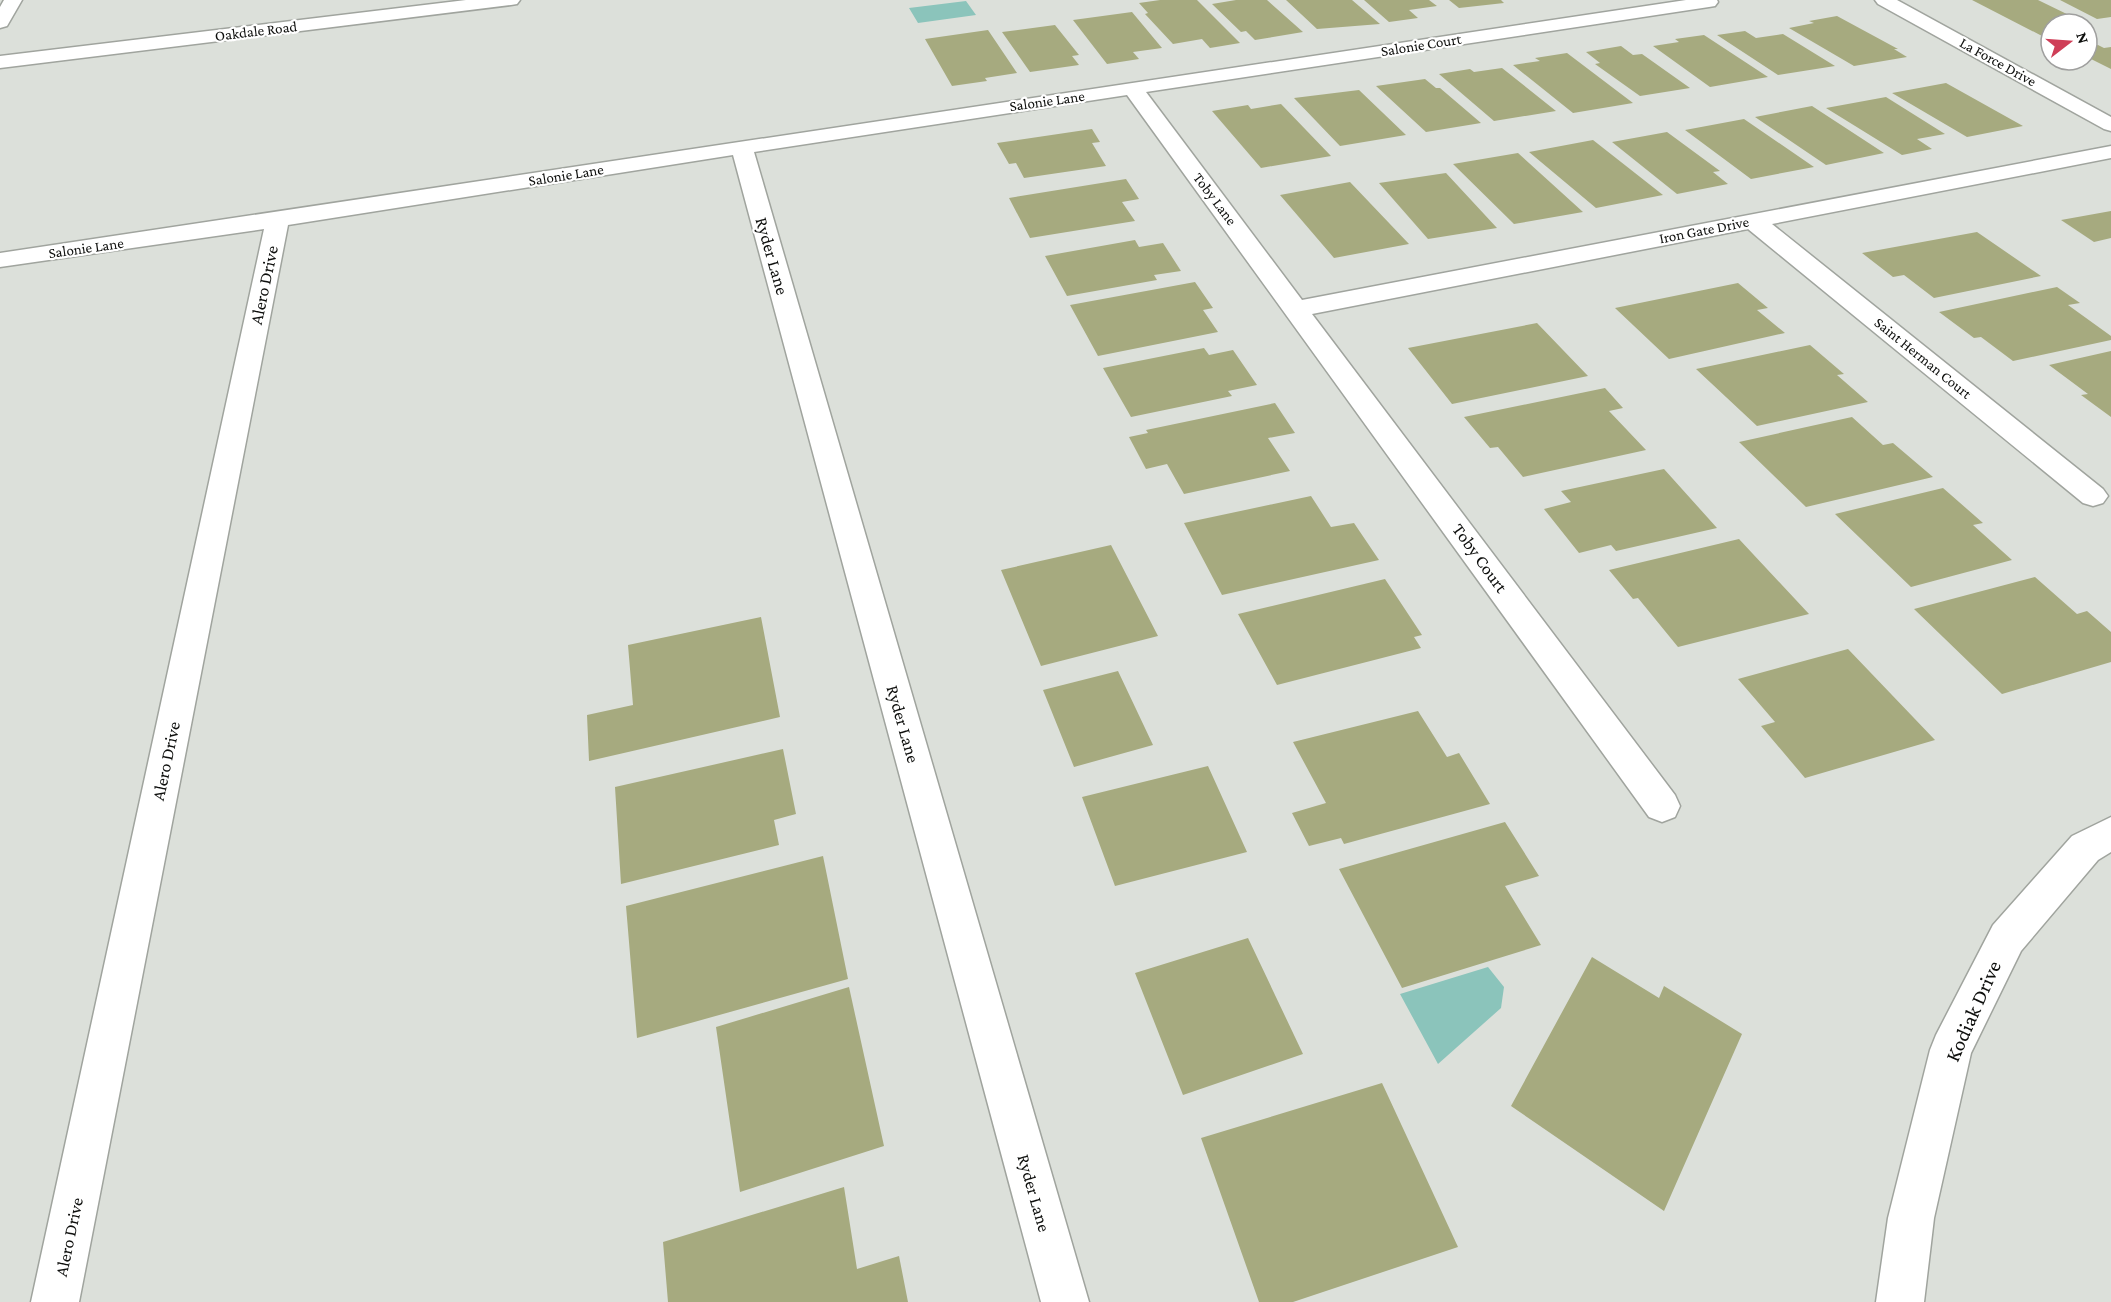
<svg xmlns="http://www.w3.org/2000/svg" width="2111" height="1302" viewBox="0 0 2111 1302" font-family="'Crimson Pro',serif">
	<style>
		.water { fill: #8bc4bb }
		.building { fill: #a6aa7f }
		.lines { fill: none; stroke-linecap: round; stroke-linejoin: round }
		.minor-casing { stroke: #a0a49e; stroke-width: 3 }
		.tertiary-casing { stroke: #a0a49e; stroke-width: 3 }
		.secondary-casing { stroke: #a0a49e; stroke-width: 3 }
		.minor { fill: #fff; fill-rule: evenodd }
		.tertiary { fill: #fff; fill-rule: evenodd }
		.secondary { fill: #fff; fill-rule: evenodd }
		.labels { text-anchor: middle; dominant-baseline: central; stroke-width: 4.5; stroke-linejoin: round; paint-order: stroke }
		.far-street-label { font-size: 15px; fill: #0e0f0d; stroke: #fff }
		.street-label { font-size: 18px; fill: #0e0f0d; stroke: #fff }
		.near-street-label { font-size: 21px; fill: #0e0f0d; stroke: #fff }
	</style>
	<rect width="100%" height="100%" fill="#dce0da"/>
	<path class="water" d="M966,1l10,14 -58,8 -9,-15z
		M1488,967l16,20 -3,21 -63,56 -38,-70z"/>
	<path class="building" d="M1160,0h37l43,43 -30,5 -8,-9 -29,5 -28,-30 3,-1 -9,-10z
		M1236,0h31l36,32 -48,8 -9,-9 -5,1 -29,-28z
		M1286,0h66l28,24 -63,5z
		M1364,0h65l8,6 -28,4 9,8 -29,4z
		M1449,0h52l3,3 -45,5z
		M1972,0h66l39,19 -26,4v11l-9,2z
		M2060,0h51v17l-14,2z
		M1132,12l30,36 -29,4 6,7 -32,5 -34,-44z
		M1837,16l61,33h-4l13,8 -53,9 -65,-38 25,-5 -5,-2z
		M1055,25l24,30 -7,1 7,9 -49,7 -28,-40z
		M988,30l29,43 -32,5 2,3 -35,5 -27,-47z
		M1745,31l11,7 27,-4 52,32 -57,9 -61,-40z
		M1704,35l64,42 -58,10 -57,-41 26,-4 -4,-3z
		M2098,45l6,3 7,-1v22l-24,-12v-10z
		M1621,46l12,9 9,-1 48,34 -50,8 -45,-32 5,-1 -14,-11z
		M1567,53l66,50 -60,10 -60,-48 27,-4 -5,-3z
		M1502,68l54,43 -62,10 -55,-47 31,-5 4,3z
		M1425,79l11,9h4l41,35 -55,9 -50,-46z
		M1946,83l77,43 -56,11 -75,-44z
		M1359,90l47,45 -66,11 -46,-48z
		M1886,97l59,37 -28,5 15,10 -30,6 -76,-47z
		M1281,104l50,52 -70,12 -49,-57 36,-6 3,4z
		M1812,106l72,47 -58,12 -71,-48z
		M1744,119l70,48 -63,12 -66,-49z
		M1092,129l8,13 -8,1 14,23 -82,12 -8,-15 -7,1 -12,-21z
		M1667,132l53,39 -7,1 15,12 -51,10 -65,-52z
		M1593,140l70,55 -67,13 -67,-56z
		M1518,153l65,59 -69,12 -61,-60z
		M1446,173l51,55 -69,11 -49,-56z
		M1126,179l13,20 -17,3 13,19 -105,17 -21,-40z
		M1350,182l59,62 -75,14 -54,-63z
		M2111,211v27l-17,4 -33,-22z
		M1977,232l64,44 -107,22 -30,-23 -11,2 -31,-24z
		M1135,240l4,7 24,-4 18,28 -27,4 3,5 -90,16 -22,-40z
		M1195,282l18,26 -10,2 15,22 -120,24 -28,-51z
		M1738,283l30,25 -11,2 28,23 -116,26 -54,-51z
		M2057,287l23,16 -12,2 43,31v4l-98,21 -32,-24 -7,1 -35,-26z
		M1537,323l51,53 -136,28 -44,-56z
		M1810,345l34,29 -7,1 31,27 -111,24 -61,-57z
		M1204,348l5,7 24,-5 24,35 -29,6 4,5 -101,21 -28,-49z
		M2111,351v66l-30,-22 7,-1 -39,-29z
		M1605,388l18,20 -14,3 37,39 -123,27 -25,-30 -8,1 -26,-31z
		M1275,403l20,30 -27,5 22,33 -106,23 -17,-30 -21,5 -17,-32 19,-4 -2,-3z
		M1852,417l31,28 10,-2 40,34 -127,30 -67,-65z
		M1664,469l53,59 -101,23 -5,-6 -32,8 -35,-44 27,-7 -10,-11z
		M1943,488l40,35 -10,2 39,35 -101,27 -76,-73z
		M1311,496l20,31 23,-4 25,37 -157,35 -38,-72z
		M1739,539l70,75 -131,33 -40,-49 -5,1 -24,-29z
		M1111,545l47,91 -117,30 -40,-96z
		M2035,577l42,37 10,-3 24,21v30l-109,32 -88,-85z
		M1385,579l37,56 -8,2 7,11 -144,37 -39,-71z
		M761,617l19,100 -191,44 -2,-46 46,-10 -5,-60z
		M1848,649l87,91 -130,38 -44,-52 14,-4 -37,-43z
		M1118,671l35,74 -79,22 -31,-77z
		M1418,711l29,46 12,-4 31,51 -146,40 -3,-6 -32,8 -17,-33 34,-10 -33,-61z
		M783,749l13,65 -22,6 5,25 -158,39 -6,-97z
		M1208,766l39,86 -132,34 -33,-89z
		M1505,822l34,54 -34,10 36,59 -139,43 -63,-119z
		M823,856l25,123 -211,59 -11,-132z
		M1248,938l55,116 -120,41 -48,-122z
		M1592,957l67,41 5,-12 78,48 -78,177 -153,-105z
		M849,987l35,159 -144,46 -24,-165z
		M1382,1083l76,164 -165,55h-34l-58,-164z
		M844,1187l13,82 42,-13 9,46h-240l-5,-60z"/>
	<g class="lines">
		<g class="minor-casing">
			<path id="minor" d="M4,0h18l-15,26 -7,2v-21z
				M1686,0h31l1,2 -3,4 -6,1 -563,85 156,208 809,-154v12l-339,66 331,265 5,7 -5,7 -10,3 -10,-3 -335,-274 -436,85 363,481 5,11 -5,11 -13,5 -13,-5 -522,-722 -373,57 335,1150h-48l-308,-1147 -445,70 -209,1077h-48l233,-1073 -264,38v-14z
				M1875,0h22l214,117v14l-7,-2 -226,-125z"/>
		</g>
		<g class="tertiary-casing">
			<path id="tertiary" d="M2111,817v35l-13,8 -77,91 -50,102 -37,165 -10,84h-48l12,-84 42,-168 6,-15 57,-110 79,-89z"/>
		</g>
		<g class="secondary-casing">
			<path id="secondary" d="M466,0h54l-3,4 -6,1 -511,63v-12z"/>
		</g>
		<use href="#minor" class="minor"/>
		<use href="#tertiary" class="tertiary"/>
		<use href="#secondary" class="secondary"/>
	</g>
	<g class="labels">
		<g class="far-street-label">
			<text transform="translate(256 31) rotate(-7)">Oakdale Road</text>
			<text transform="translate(1421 45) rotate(-9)">Salonie Court</text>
			<text transform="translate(1998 62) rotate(29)">La Force Drive</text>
			<text transform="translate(1047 101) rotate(-8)">Salonie Lane</text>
			<text transform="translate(566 175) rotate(-9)">Salonie Lane</text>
			<text transform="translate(1215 199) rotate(53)">Toby Lane</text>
			<text transform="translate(1704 230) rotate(-11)">Iron Gate Drive</text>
			<text transform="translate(86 248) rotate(-8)">Salonie Lane</text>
			<text transform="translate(1923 358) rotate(39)">Saint Herman Court</text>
		</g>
		<g class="street-label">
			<text transform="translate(772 256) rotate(74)">Ryder Lane</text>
			<text transform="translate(264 285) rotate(-78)">Alero Drive</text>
			<text transform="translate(1480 558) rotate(54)">Toby Court</text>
			<text transform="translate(903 724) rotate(74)">Ryder Lane</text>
			<text transform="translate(166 761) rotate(-78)">Alero Drive</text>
			<text transform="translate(1034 1193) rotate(74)">Ryder Lane</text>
			<text transform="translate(69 1237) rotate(-78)">Alero Drive</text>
		</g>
		<g class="near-street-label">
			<text transform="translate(1973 1011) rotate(-66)">Kodiak Drive</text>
		</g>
	</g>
	<g transform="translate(2069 42) rotate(73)"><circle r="28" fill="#ffffff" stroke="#9f9f9e" stroke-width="1.5"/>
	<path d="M0-4.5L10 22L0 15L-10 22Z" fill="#cf3e57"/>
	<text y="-9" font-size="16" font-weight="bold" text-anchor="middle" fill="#0e0f0d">N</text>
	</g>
</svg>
